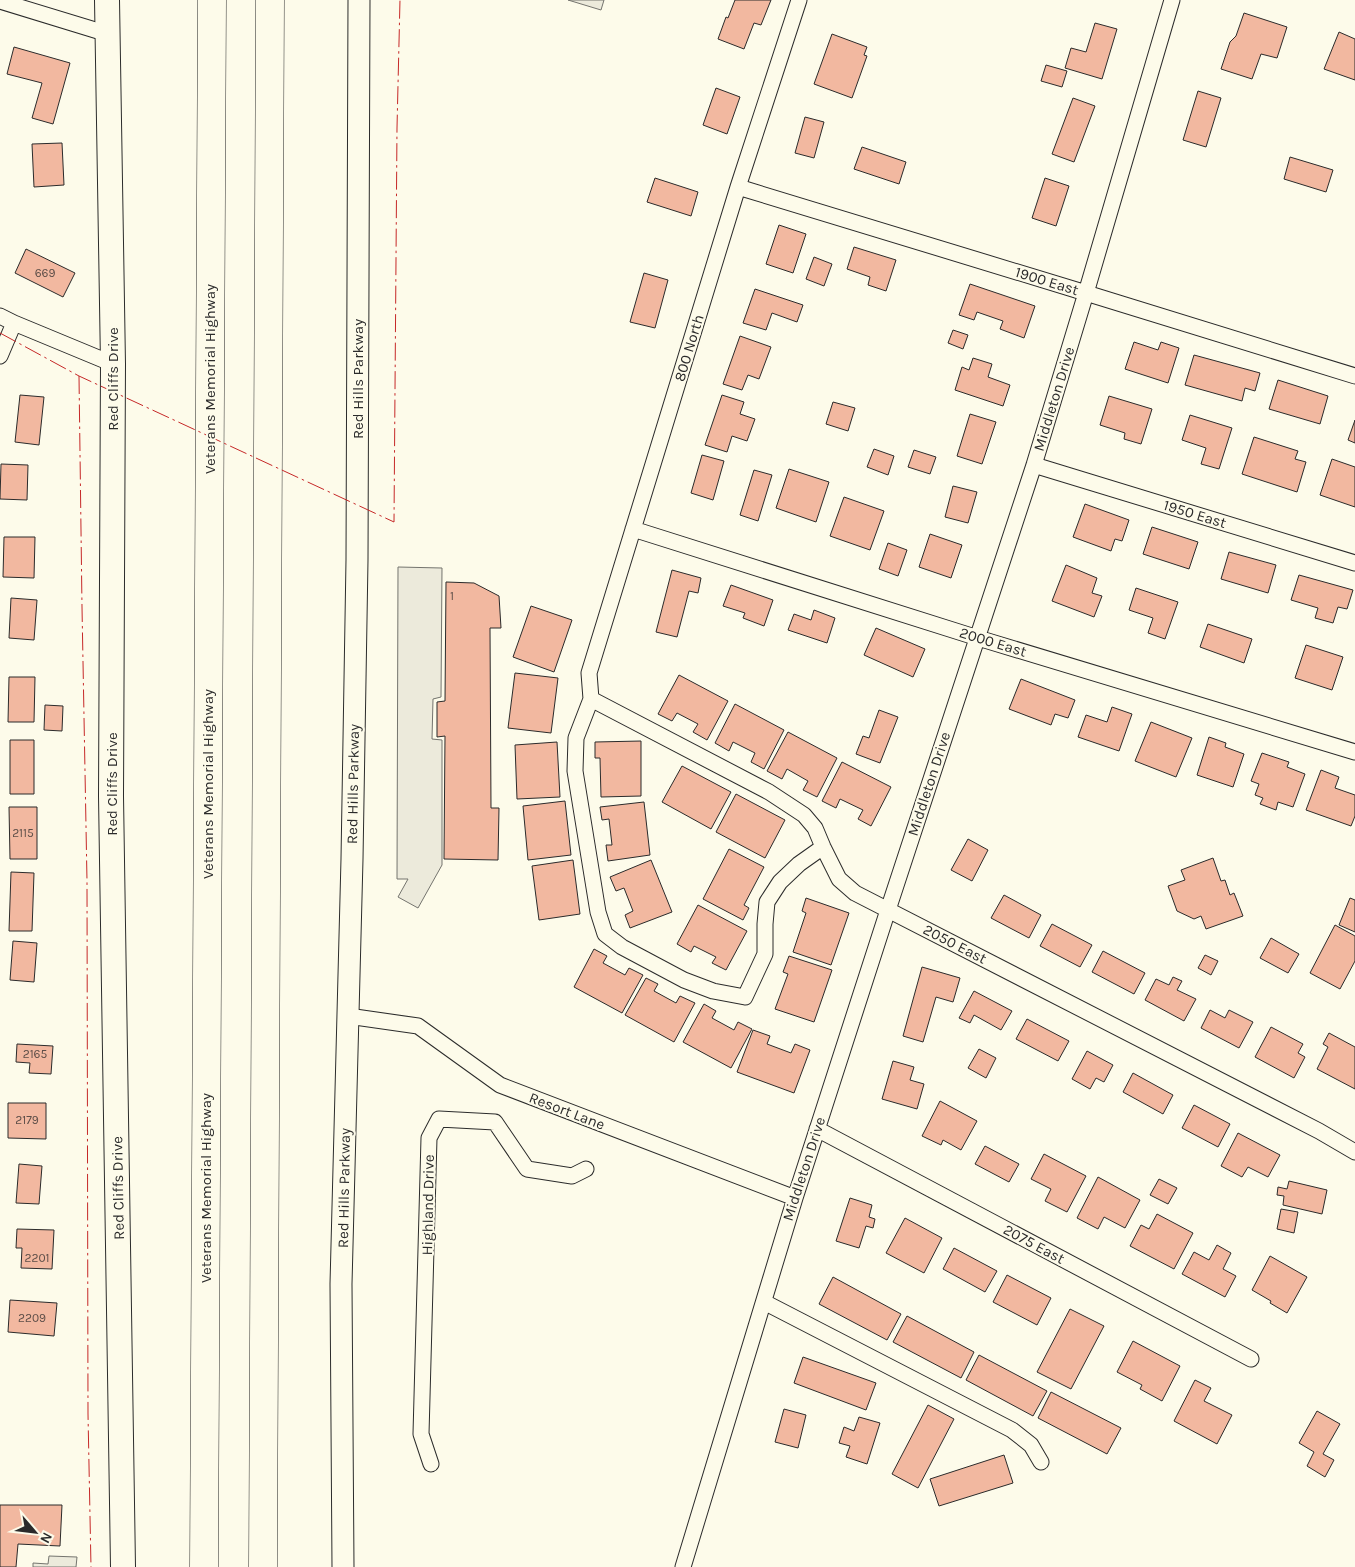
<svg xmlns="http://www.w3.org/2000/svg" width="1355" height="1567" viewBox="0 0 1355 1567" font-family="Karla,sans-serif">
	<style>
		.parking { fill: #eceadb; stroke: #74746e }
		.building { fill: #f2b8a0; stroke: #2b2b2b }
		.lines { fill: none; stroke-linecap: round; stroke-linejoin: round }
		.minor-casing { stroke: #2b2b2b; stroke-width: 17 }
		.secondary-casing { stroke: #2b2b2b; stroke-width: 23 }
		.primary-casing { stroke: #2b2b2b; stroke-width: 26 }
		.motorway-casing { stroke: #2b2b2b; stroke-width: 29 }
		.minor { stroke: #fdfbea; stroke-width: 15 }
		.secondary { stroke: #fdfbea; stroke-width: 21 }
		.primary { stroke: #fdfbea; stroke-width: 24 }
		.motorway { stroke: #fdfbea; stroke-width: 28 }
		.power { stroke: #c62828; stroke-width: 1; stroke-dasharray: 18 4 2.5 4; stroke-linecap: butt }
		.labels { text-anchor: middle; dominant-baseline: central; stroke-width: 4; stroke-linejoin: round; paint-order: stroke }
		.number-label { font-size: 12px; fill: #5d4e48 }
		.street-label { font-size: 15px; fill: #2b2b2b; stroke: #fdfbea }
	</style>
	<rect width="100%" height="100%" fill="#fdfbea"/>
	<path class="parking" d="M568,0h36l-3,10z
		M398,567l44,1 -1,129 -8,2 -1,40 10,1v125l-24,43 -20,-11 10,-18h-11z
		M49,1556l28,1 -1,10h-43v-4l15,1z"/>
	<path class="building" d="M735,0h36l-10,25 -7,-2 -10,26 -26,-10 8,-22 2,1z
		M1244,13l43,14 -10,31 -16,-4 -9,25 -31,-10 9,-27 6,-6z
		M1095,23l22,6 -15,50 -37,-11 6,-20 15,4z
		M1339,32l16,7v41l-31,-11z
		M832,34l35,13 -3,8 3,1 -15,42 -38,-14z
		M14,47l56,16 -17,61 -21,-6 10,-35 -35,-9z
		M1046,65l21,6 -5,16 -21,-6z
		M716,88l24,9 -13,37 -24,-9z
		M1198,91l23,7 -15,49 -23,-7z
		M1073,98l22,8 -21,56 -22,-8z
		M805,117l19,5 -10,36 -19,-5z
		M62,143l2,42 -30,2 -2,-43z
		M862,147l44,15 -7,22 -45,-15z
		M1290,157l43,13 -7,22 -42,-13z
		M655,178l43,14 -7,24 -44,-14z
		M1045,178l24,8 -13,40 -24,-8z
		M779,225l27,9 -13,39 -27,-9z
		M854,247l42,13 -10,31 -18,-6 2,-8 -23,-8z
		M26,249l49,24 -12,24 -48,-24z
		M814,257l18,7 -8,22 -18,-7z
		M644,273l24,7 -13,48 -25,-6z
		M970,284l65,22 -11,32 -24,-9 3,-8 -26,-9 -3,8 -15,-5z
		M755,289l48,16 -6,17 -25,-9 -6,17 -23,-7z
		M953,330l15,5 -5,14 -15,-6z
		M740,336l31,11 -12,32 -11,-4 -6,15 -19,-6z
		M1134,342l24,8 3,-8 18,6 -11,35 -43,-14z
		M1194,355l66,18 -5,18 -10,-3 -3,13 -57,-16z
		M973,358l19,6 -4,13 22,8 -7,21 -48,-16 7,-23 7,3z
		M1278,380l50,16 -8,28 -51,-15z
		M20,395l24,2 -5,48 -24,-3z
		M722,395l22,7 -4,12 15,5 -8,22 -15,-5 -5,16 -22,-7z
		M1109,396l43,13 -11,35 -17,-5 1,-6 -25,-8z
		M833,402l22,6 -7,23 -22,-7z
		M970,414l26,8 -14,42 -25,-8z
		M1190,415l42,13 -13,41 -18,-5 5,-16 -24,-8z
		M1355,420v23l-7,-3z
		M1254,437l44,14 -3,8 11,3 -9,30 -55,-18z
		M874,449l20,7 -6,19 -21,-8z
		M914,450l22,7 -6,17 -22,-7z
		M702,455l22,6 -11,39 -22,-7z
		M1332,459l23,8v40l-35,-12z
		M1,464l27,1 -1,35 -27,-1z
		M789,469l40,13 -13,40 -40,-14z
		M754,470l18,5 -14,46 -18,-6z
		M953,486l24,6 -9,31 -23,-6z
		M844,497l40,14 -14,39 -40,-14z
		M1085,504l44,16 -7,21 -7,-2 -4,12 -38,-14z
		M1152,527l46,15 -9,27 -46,-15z
		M930,534l32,11 -11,33 -32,-11z
		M4,537h31l-1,41 -31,-1z
		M888,543l19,7 -9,26 -19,-7z
		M1229,552l47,13 -8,28 -47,-14z
		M1066,565l31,13 -5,15 10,3 -8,21 -42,-16z
		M672,570l29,8 -3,15 -9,-2 -12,46 -21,-5z
		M1299,575l54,15 -6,19 -9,-2 -5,16 -18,-5 3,-10 -27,-8z
		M446,582l28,1 25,13 2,32h-11l1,180h8l-1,52 -54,-1 1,-123 -8,1v-35l8,-1z
		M731,585l42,15 -9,26 -21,-8 2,-5 -22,-7z
		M1136,588l42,14 -13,37 -17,-6 5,-15 -24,-8z
		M11,598l26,2 -3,40 -25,-2z
		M531,606l41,14 -18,52 -41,-15z
		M814,610l21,8 -8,25 -39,-13 6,-16 17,6z
		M1208,624l44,15 -8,24 -44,-16z
		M876,628l49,21 -12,28 -49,-22z
		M1306,645l37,12 -11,33 -37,-12z
		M515,673l43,5 -7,55 -43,-5z
		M679,675l49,26 -21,39 -14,-8 5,-8 -21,-11 -5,8 -14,-7z
		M9,677h26l-1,45h-26z
		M1021,679l54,21 -7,18 -13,-4 -4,11 -42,-16z
		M735,704l49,26 -20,39 -13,-7 4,-9 -22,-11 -4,9 -14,-8z
		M45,705l18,1 -1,25 -18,-1z
		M1112,707l20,7 -13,37 -41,-14 8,-22 21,7z
		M879,710l19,7 -18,46 -24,-9 7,-18 6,2z
		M1151,722l41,16 -16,39 -41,-16z
		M788,732l49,26 -20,39 -14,-7 5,-9 -21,-12 -5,10 -15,-8z
		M1209,737l17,6 -1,4 19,7 -11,33 -36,-12z
		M10,740h24v54h-24z
		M641,741v55l-40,1 -1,-39h-5v-16z
		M557,742l3,55 -43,2 -2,-54z
		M1262,753l27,9 -2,5 18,7 -12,33 -15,-5 -2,8 -16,-6 3,-6 -8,-3 4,-11 -8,-3z
		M842,762l49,25 -20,39 -13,-7 5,-9 -23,-11 -4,9 -14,-7z
		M682,766l49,26 -20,37 -49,-27z
		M1321,770l18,7 -4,11 20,7v21l-4,10 -45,-16z
		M736,794l49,26 -20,38 -49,-26z
		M565,801l6,54 -43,5 -5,-54z
		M644,802l6,53 -42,6 -2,-16h6l-3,-26 -7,1 -2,-13z
		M9,807h28v52h-27z
		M968,839l20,11 -16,31 -21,-11z
		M729,849l35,18 -20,38 5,3 -6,12 -40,-21z
		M1213,858l8,23 4,-1 5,15 4,-2 9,23 -37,13 -5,-13 -7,3 -17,-8 -9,-25 17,-6 -4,-10z
		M573,860l7,54 -41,6 -7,-54z
		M651,860l21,52 -42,16 -5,-13 8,-4 -9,-23 -8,3 -6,-14z
		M11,872l23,1 -2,58h-23z
		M1004,895l37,20 -12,23 -38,-20z
		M806,898l43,15 -18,52 -38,-13 13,-39 -4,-2z
		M1350,898l5,2v32l-16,-7z
		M698,905l49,26 -21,39 -14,-7 4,-6 -22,-11 -3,6 -14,-8z
		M1052,924l40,21 -12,22 -40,-21z
		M1335,925l20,11v25l-15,28 -30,-16z
		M1271,938l28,16 -11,19 -28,-15z
		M13,941l24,2 -3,39 -24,-2z
		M594,949l13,7 -4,7 22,12 4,-7 14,7 -21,38 -48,-26z
		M1103,951l42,22 -11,21 -42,-22z
		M1205,955l13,6 -7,14 -13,-7z
		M789,956l43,14 -18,52 -39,-13 13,-35 -5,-2z
		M922,967l38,11 -7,24 -17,-5 -13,45 -20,-6z
		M1173,977l9,4 -5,9 19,9 -12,22 -39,-21 11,-21 13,6z
		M646,978l12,6 -4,7 22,12 4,-7 15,7 -21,39 -49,-27z
		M974,991l38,20 -11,19 -27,-15 -4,8 -11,-5z
		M704,1004l12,7 -4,7 22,12 4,-8 14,7 -21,39 -48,-26z
		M1210,1010l15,8 4,-8 24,12 -14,26 -38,-20z
		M1027,1019l42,22 -11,20 -42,-22z
		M1271,1027l32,17 -5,9 7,4 -11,21 -39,-21z
		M753,1030l17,6 -3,8 24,9 4,-9 15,6 -16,43 -57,-21z
		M1329,1033l26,14v42l-38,-20 11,-22 -5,-3z
		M17,1044l36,2 -2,28 -22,-1 1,-10 -14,-1z
		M979,1049l17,9 -10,20 -18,-10z
		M1087,1051l26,14 -9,17 -8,-4 -6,11 -18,-10z
		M893,1061l21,6 -4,13 14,4 -7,25 -35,-10z
		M1133,1073l40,22 -10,19 -40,-22z
		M940,1101l37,20 -16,29 -18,-10 -2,5 -19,-9z
		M8,1103h38v36l-38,-1z
		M1194,1105l36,19 -12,23 -36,-19z
		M1238,1133l42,22 -12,22 -20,-10 -6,10 -21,-11z
		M985,1146l34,18 -10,18 -34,-18z
		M1044,1154l42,22 -19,36 -22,-11 6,-12 -20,-10z
		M19,1164l23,2 -3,38 -23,-1z
		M1098,1177l42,23 -15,28 -21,-11 -6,12 -21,-11z
		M1159,1179l18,9 -9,16 -18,-9z
		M1289,1181l38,9 -5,24 -39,-9 1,-9 -7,-1 1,-8 9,2z
		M850,1198l22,7 -3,12 6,2 -2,9 -7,-2 -7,22 -23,-7z
		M1281,1209l17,3 -4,21 -17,-4z
		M1157,1214l36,19 -19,36 -44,-23 11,-21 8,4z
		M905,1218l37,20 -18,35 -38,-20z
		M17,1229l37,1 -2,39 -31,-1 1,-20h-6z
		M1217,1245l14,8 -8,16 13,7 -11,21 -43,-23 12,-22 15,8z
		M954,1248l43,23 -12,21 -42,-23z
		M1270,1256l37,21 -20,36 -17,-10 1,-2 -19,-11z
		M1007,1275l44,23 -14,27 -44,-23z
		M833,1277l68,37 -14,26 -68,-36z
		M10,1300l47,3 -3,33 -46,-4z
		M1070,1309l34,17 -33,63 -34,-17z
		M907,1316l67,36 -13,26 -68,-36z
		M1133,1341l47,25 -18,35 -22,-12 2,-4 -25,-13z
		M979,1355l68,36 -14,25 -67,-36z
		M803,1357l73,26 -10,27 -72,-27z
		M1195,1380l16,8 -7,13 28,14 -15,29 -43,-23z
		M1051,1392l70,36 -14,26 -69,-36z
		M928,1405l26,14 -36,69 -26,-14z
		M784,1409l22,6 -8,33 -23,-6z
		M1317,1411l23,13 -17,30 11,6 -9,17 -18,-11 7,-14 -15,-9z
		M859,1417l21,6 -13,41 -21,-7 4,-11 -11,-3 5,-16 10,4z
		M1004,1455l9,28 -74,23 -9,-27z
		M0,1505h62l-2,41 -42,-2 -2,23h-16z"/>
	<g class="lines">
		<g class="minor-casing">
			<path id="minor" d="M799,0l-61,187 -149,486 2,26 -15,39 -1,33 23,141 7,22 17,13 62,33 29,11 32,6 20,-43v-30l2,-22 13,-20 19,-18 24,-17
				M0,1l108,33
				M738,187l348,106 269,83
				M0,316l14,7 99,41
				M0,356l14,-33
				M1034,465l321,98
				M633,529l345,109 377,114
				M591,699l178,93 35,23 11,13 8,19 16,32 16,14 464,238 36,21
				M348,1016l70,10 82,59 295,113
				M817,1129l434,230
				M764,1302l248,128 19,15 10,17
				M431,1464l-10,-30 8,-296 10,-19 56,3 32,47 45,7 14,-7
				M683,1567l112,-369 93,-288 146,-445 52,-172 86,-293"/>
		</g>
		<g class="secondary-casing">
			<path id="secondary" d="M343,1567l-2,-283 11,-425 5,-299 2,-560"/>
		</g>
		<g class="primary-casing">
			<path id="primary" d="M107,0l6,364 -2,432 12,771"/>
		</g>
		<g class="motorway-casing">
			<path id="motorway" d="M204,1567l8,-1567
				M263,1567l7,-1567"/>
		</g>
		<use href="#minor" class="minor"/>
		<use href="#secondary" class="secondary"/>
		<use href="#primary" class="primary"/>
		<use href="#motorway" class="motorway"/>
		<path class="power" d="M0,333l79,43 315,146 3,-394 3,-128
			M79,376l3,231 5,274 1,533 3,153"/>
	</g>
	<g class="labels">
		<g class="number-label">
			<text x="45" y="273">669</text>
			<text x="452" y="596">1</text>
			<text x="23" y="833">2115</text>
			<text x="35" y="1054">2165</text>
			<text x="27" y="1120">2179</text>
			<text x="37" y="1258">2201</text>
			<text x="32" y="1318">2209</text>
		</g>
		<g class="street-label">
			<text transform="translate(1047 281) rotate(17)">1900 East</text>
			<text transform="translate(689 348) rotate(-73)">800 North</text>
			<text transform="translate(113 379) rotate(-90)">Red Cliffs Drive</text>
			<text transform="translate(210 379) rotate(-90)">Veterans Memorial Highway</text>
			<text transform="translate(358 379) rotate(-90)">Red Hills Parkway</text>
			<text transform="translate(1054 399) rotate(-73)">Middleton Drive</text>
			<text transform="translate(1195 514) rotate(17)">1950 East</text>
			<text transform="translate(993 642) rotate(17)">2000 East</text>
			<text transform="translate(112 784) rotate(-90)">Red Cliffs Drive</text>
			<text transform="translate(208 784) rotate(-90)">Veterans Memorial Highway</text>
			<text transform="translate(353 784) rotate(-89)">Red Hills Parkway</text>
			<text transform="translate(929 784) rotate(-72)">Middleton Drive</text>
			<text transform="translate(955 944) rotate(27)">2050 East</text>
			<text transform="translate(567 1111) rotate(21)">Resort Lane</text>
			<text transform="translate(804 1169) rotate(-72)">Middleton Drive</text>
			<text transform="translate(118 1188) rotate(-91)">Red Cliffs Drive</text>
			<text transform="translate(206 1188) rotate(-90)">Veterans Memorial Highway</text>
			<text transform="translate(344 1188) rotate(-89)">Red Hills Parkway</text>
			<text transform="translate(428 1205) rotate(-89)">Highland Drive</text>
			<text transform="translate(1034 1244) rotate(28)">2075 East</text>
		</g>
	</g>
	<g transform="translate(35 1532) rotate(118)" stroke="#fdfbea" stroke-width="4" paint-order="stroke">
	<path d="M0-4L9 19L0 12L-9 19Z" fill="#2b2b2b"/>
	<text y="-8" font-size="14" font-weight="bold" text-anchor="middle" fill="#2b2b2b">N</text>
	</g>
</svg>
